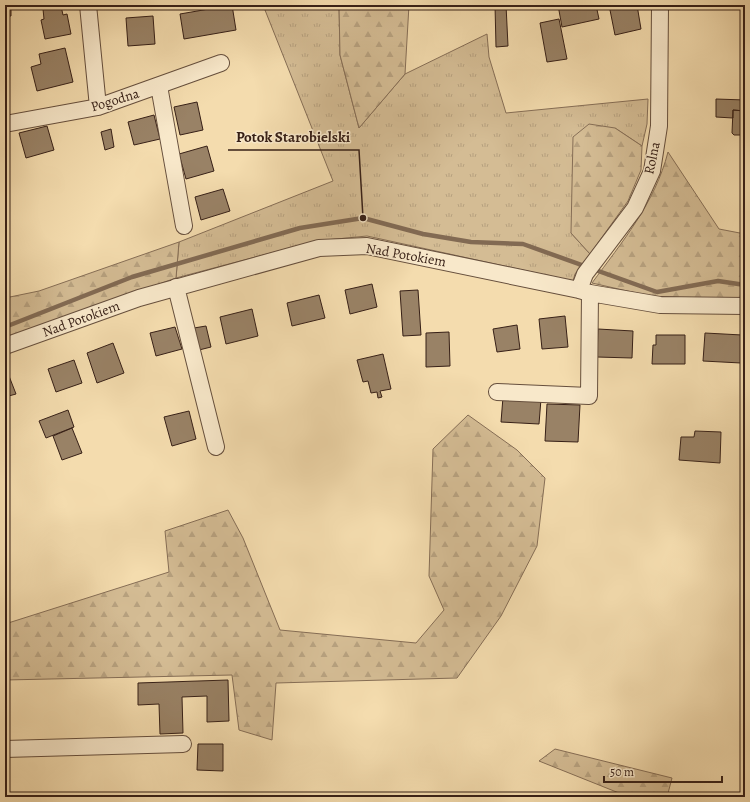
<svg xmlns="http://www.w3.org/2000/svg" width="750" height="802" viewBox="0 0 750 802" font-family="Alegreya,serif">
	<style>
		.grass { fill: url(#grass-tufts); stroke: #866e56 }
		.forest { fill: url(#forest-firs); stroke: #866e56 }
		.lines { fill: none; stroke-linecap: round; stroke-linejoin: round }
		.stream { stroke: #826a53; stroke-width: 4.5 }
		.building { fill: #998266; stroke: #372017 }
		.minor-casing { stroke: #664f3d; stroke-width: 18 }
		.minor { stroke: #f8e8ca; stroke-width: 16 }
		.labels { text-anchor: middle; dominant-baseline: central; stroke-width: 3; stroke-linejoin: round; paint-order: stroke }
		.street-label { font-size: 14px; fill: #372017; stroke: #f8e8ca }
		.leader { fill: none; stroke: #372017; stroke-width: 1.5 }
		.callout-dot { fill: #372017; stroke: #f8e8ca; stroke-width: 1.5 }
		.callout-label { font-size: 15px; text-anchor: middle; font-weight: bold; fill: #372017; stroke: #f8e8ca; stroke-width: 3; stroke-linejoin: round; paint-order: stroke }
	</style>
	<defs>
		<pattern id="grass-tufts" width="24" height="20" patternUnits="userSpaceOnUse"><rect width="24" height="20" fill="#d4bc94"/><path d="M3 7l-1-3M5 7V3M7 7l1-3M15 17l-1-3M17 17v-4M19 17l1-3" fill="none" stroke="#b7a17f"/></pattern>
		<pattern id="forest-firs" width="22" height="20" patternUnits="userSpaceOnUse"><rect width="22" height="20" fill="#d4bc94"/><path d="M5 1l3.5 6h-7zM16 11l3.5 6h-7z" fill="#b7a17f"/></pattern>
	</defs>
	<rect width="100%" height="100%" fill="#f4dcae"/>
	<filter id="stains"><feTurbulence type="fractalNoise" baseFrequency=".005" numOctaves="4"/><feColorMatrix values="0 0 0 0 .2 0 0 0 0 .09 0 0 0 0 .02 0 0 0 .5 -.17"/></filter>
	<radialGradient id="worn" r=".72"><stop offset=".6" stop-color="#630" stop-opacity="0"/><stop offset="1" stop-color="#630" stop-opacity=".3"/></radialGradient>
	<path class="grass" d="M263,5h76l1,50 19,73 46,-54 82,-40 2,23 17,56 142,-14 -1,25 -5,22 -27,-18 -44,105 19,21 -15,20 -2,7 -206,-45 -51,5 -140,37 3,-36 154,-61z"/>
	<path class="forest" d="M339,5h70l-4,69 -46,54 -19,-73z
		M589,124l26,4 27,18 -1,24 -13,31 -38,53 -19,-21 2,-96z
		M668,152l51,77 26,5v65l-91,-2 -62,-14c30,-41 63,-80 76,-131z
		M179,242l-3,36 -171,60v-40l34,-7z
		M468,415l49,35 28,28 -8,68 -36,70 -44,62 -181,5 -4,57 -33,-10 -7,-55 -227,5v-56l164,-52 -4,-41 63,-21 15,28 37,92 136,13 28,-33 -15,-34 4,-127z
		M555,749l117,29 -5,19h-38l-90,-36z"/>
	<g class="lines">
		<path class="stream" d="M5,327l127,-50 168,-49 63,-10 60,16 48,8 52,2 134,48 61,-11 27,4"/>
	</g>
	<path class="building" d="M5,5h6v11h-6z
		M232,5l4,25 -52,9 -4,-25z
		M495,5h11l2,41 -12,1z
		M558,5h38l3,14 -37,8z
		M609,5h28l4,24 -26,6z
		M61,6l2,9 4,-1 4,20 -26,5 -4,-19 3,-1 -1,-10z
		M153,16l2,28 -27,2 -2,-28z
		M5,18l4,22 -4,1z
		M559,19l8,40 -20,3 -7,-39z
		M65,48l8,34 -36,9 -6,-24 10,-3 -2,-10z
		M716,99l29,1v11l-12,-1v8l-17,-1z
		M197,102l6,28 -23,5 -6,-28z
		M733,110l12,1v24h-11l-2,-2z
		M154,115l6,24 -26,6 -6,-23z
		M47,126l7,24 -28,8 -7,-25z
		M111,129l3,18 -9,3 -4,-18z
		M207,146l7,25 -28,8 -7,-25z
		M223,189l7,22 -29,9 -6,-23z
		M372,284l5,23 -27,7 -5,-24z
		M418,290l3,45 -18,1 -3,-45z
		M319,295l6,23 -33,8 -5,-23z
		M252,309l6,27 -32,8 -6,-27z
		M565,316l3,31 -26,2 -3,-30z
		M517,325l3,24 -23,3 -4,-23z
		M206,326l5,21 -12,3 -5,-22z
		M175,327l7,22 -26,7 -6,-23z
		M598,329l35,2 -1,27 -35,-1z
		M449,332l1,34 -24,1v-34z
		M705,333l37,2 -1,28 -38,-2z
		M656,335h29v29h-33l1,-19h3z
		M113,343l11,30 -27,10 -10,-30z
		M383,354l8,35 -11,2 2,6 -4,1 -1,-6 -6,1 -3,-12 -5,1 -6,-22z
		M74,360l8,23 -26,9 -8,-23z
		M9,376l7,18 -11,3v-20z
		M503,397l38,2 -2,25 -38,-2z
		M547,404l33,1 -2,37 -33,-1z
		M68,410l6,17 -28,11 -7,-17z
		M189,411l7,28 -24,7 -8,-29z
		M72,428l10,25 -20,7 -9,-24z
		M695,431l26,1 -1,31 -41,-3 2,-23h13z
		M228,680l1,41 -22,1v-26l-25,1 1,36 -23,1 -1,-30 -21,1v-22z
		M198,744h25v27l-26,-1z"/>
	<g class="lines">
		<g class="minor-casing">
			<path id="minor" d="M88,5l10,102
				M159,86l25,140
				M5,124l93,-17 123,-44
				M176,287l40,160
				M579,290l6,-16 50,-66 17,-37 7,-45 1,-121
				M5,346l134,-48 180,-50 48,-2 212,44 11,3 70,12 85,1
				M497,392l92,4 1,-103
				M5,749l178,-5"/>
		</g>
		<use href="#minor" class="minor"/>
	</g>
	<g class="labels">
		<g class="street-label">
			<text transform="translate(115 100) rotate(-17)">Pogodna</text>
			<text transform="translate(652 158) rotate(-78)">Rolna</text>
			<text transform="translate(406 255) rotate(10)">Nad Potokiem</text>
			<text transform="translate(81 319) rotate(-20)">Nad Potokiem</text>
		</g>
	</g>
	<path class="leader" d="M363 218L359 150H228"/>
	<circle class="callout-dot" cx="363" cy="218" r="4"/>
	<g class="callout-label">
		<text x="293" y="142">Potok Starobielski</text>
	</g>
	<rect width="750" height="802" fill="none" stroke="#f4dcae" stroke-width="20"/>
	<rect x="6" y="6" width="738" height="790" fill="none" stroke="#372017" stroke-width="2"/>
	<rect x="10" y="10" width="730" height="782" fill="none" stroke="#372017"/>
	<path d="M604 776v6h118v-6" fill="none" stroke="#372017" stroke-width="2"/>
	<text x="610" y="776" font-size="12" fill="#372017" stroke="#f8e8ca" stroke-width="3" paint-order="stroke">50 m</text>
	<rect width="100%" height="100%" filter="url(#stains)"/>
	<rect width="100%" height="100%" fill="url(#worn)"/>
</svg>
